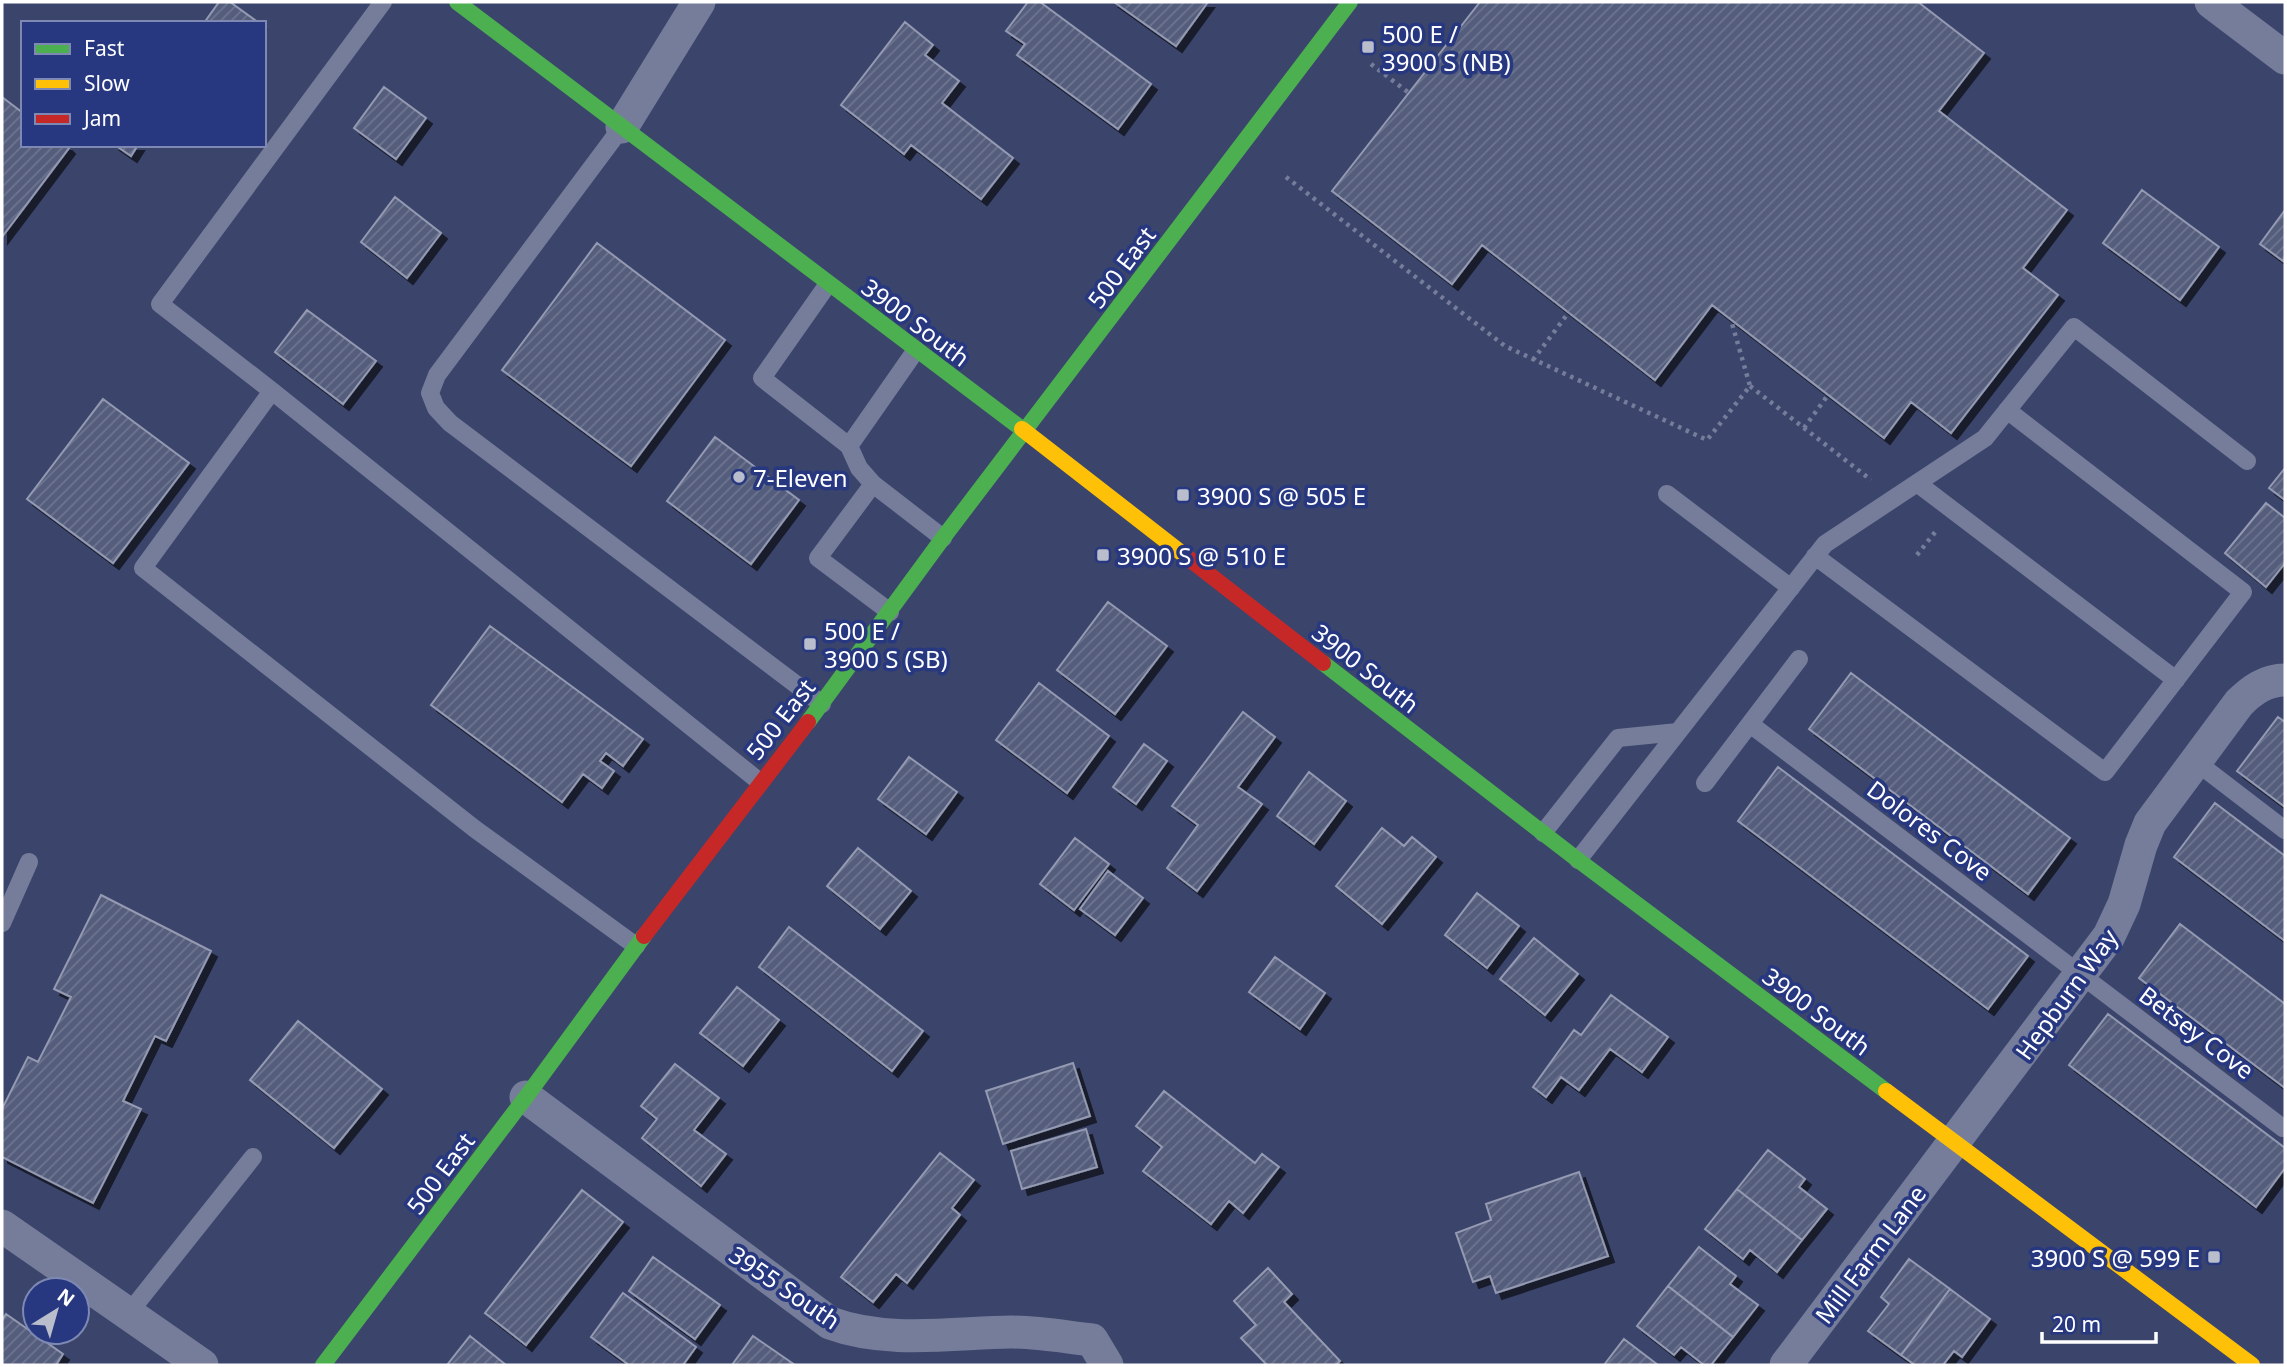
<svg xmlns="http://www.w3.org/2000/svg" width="2287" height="1367" viewBox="0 0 2287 1367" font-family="'Noto Sans',sans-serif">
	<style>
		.building { fill: url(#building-hatch); stroke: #949ab1; stroke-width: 2; filter: url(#shadow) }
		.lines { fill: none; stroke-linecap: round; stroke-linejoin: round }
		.path { stroke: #767d9a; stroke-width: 4.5; stroke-dasharray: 3.5 5; stroke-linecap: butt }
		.lane { stroke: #767d9a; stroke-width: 18 }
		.street { stroke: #767d9a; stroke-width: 33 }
		.fast { stroke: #4caf50; stroke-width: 16 }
		.slow { stroke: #ffc107; stroke-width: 16 }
		.jam { stroke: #c62828; stroke-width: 16 }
		.poi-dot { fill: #babecc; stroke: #273880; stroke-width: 2.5 }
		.labels { text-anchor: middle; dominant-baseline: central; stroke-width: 7; stroke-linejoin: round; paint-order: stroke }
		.poi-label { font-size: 24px; fill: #fff; stroke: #273880; text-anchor: start }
		.street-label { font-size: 24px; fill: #fff; stroke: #273880 }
	</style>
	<defs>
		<pattern id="building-hatch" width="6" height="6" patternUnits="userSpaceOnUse" patternTransform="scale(1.75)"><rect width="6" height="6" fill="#545d7c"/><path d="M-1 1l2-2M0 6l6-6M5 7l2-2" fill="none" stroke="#6e7590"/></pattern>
		<filter id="shadow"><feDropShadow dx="6" dy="6" stdDeviation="0" flood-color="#0009"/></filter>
	</defs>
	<rect width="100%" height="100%" fill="#3b456c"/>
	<path class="building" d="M219,2h11l29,21h-55z
		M1028,2h12l111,82 -33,45 -101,-74 8,-11 -19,-13z
		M1114,2h94l-32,44z
		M1480,2h438l66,51 -45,58 128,99 -44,58 35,27 -107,138 -40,-31 -27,36 -172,-133 -57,75 -173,-135 -30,39 -120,-93z
		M905,22l28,23 -8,10 34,26 -17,22 71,55 -32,41 -70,-54 -7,9 -63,-49z
		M384,87l42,31 -30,41 -42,-31z
		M2,97l21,16v32h43l3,3 -67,89z
		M115,145h23l-7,11z
		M2142,190l77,57 -39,53 -77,-57z
		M395,197l46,36 -34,45 -46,-36z
		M2285,210v48l-2,3 -23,-17z
		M597,243l128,97 -94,126 -129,-96z
		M307,310l69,51 -33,43 -68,-52z
		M103,399l86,64 -76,100 -86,-64z
		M715,437l84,63 -48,64 -84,-63z
		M2285,468v32l-16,-12z
		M2266,503l19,15v45l-19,24 -41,-34z
		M1108,602l59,44 -52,68 -58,-44z
		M490,626l153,113 -20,27 -17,-13 -6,8 14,10 -12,17 -19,-14 -21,28 -131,-97z
		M1851,673l219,165 -42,56 -219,-165z
		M1039,683l70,53 -42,57 -71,-53z
		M1243,712l32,25 -37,50 24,17 -65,87 -30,-23 31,-43 -26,-19z
		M2278,717l7,5v85l-48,-36z
		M1144,744l23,17 -31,43 -23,-17z
		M909,757l48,35 -31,42 -48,-35z
		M1778,767l250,189 -40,53 -250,-188z
		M1309,772l37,29 -32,43 -37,-28z
		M2215,803l70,53v85l-111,-84z
		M1382,828l22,18 8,-9 24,20 -54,67 -46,-38z
		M1075,838l34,26 -35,46 -34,-26z
		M858,848l53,43 -31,38 -53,-43z
		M1108,871l35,27 -28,37 -35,-26z
		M1477,893l42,33 -32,42 -42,-33z
		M101,895l110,56 -45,90 -11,-5 -32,65 18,8 -48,94 -91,-46v-48l26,-52 10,5 33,-65 -17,-8z
		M2180,924l105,80v84l-146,-110z
		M789,927l134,104 -31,40 -133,-104z
		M1534,938l44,36 -33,41 -45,-36z
		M1275,957l50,36 -25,36 -51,-37z
		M737,987l42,33 -36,46 -43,-33z
		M1611,995l57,42 -26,35 -32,-23 -31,41 -18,-13 -15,20 -13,-10 41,-57 7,5z
		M2108,1014l177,134v20l-29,39 -187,-142z
		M298,1021l84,68 -48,59 -84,-68z
		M1073,1063l17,53 -87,28 -17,-53z
		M675,1064l44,34 -25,32 32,24 -25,32 -59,-48 15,-19 -16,-13z
		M1164,1091l91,72 7,-9 17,13 -36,46 -14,-12 -18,23 -68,-53 19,-24 -26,-21z
		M1086,1129l11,38 -75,22 -11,-38z
		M1768,1150l37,29 -6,8 28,22 -25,31 -65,-51z
		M940,1153l34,27 -22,28 8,7 -53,68 -11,-9 -23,28 -32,-25z
		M1579,1172l29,84 -112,37 -6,-17 -17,6 -17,-49 35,-13 -5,-16z
		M1737,1189l65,51 -25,32 -27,-22 -7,9 -38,-30z
		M582,1190l41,32 -97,123 -41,-32z
		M1699,1247l37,29 -6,8 28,21 -25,32 -65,-51z
		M653,1257l67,48 -25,34 -66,-48z
		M1909,1259l41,30 -49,66 -33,-24 21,-27 -8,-7z
		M1268,1268l24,26 -8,8 56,59 -4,4h-69l-26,-27 15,-13 -22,-24z
		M1668,1286l65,51 -22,28h-7l-23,-18 -7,8 -37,-29z
		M1950,1289l40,30 -28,38 -8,-6 -11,14h-28l-14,-10z
		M623,1293l73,54 -13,18h-54l-38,-28z
		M6,1314l57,40 -7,11h-54v-45z
		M470,1336l36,29h-59z
		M753,1336l42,29h-63z
		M1624,1339l34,26h-54z"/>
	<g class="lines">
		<path class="path" d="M1371,64l38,29
			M1286,177l219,169 202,94 43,-54 -19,-66
			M1533,360l36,-48
			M1750,386l121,94
			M1804,428l24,-33
			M1917,555l19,-24"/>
		<path class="lane" d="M622,127l-185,248 -7,18 6,15 14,15 372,281
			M828,284l-66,94 87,68 67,-96
			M272,391l-112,-87 223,-302
			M849,446l10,22 14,16
			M1917,483l259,197
			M1667,494l124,94
			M1815,556l290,216 138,-180 -236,-182
			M890,612l-72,-54 55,-74 70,54
			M1750,724l533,404
			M2195,761l90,69
			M1705,783l94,-124
			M1543,833l75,-95 60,-6
			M1578,860l247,-316 160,-106 89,-111 173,134
			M2,923l27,-61
			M636,946l-161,-117 -332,-261 129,-177 488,391
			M128,1314l125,-157"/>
		<path class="street" d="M2211,2l74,56
			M622,127l77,-125
			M526,1097l304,226c57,21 122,10 181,9 27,0 54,5 81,8l15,25
			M2,1226l200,139
			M1786,1365l323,-429 15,-32 17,-59 9,-22 89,-120c13,-13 27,-23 46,-23"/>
		<path class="fast" d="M457,2l565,427
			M1323,663l255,197 308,231
			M808,722l135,-184 407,-536
			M323,1365l203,-268 118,-161"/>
		<path class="slow" d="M1022,429l166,129
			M1886,1091l366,274"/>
		<path class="jam" d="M1188,558l135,105
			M644,936l164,-214"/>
	</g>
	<g class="poi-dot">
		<rect x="1361" y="40" width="14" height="14" rx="3.5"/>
		<circle cx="739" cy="477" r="7"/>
		<rect x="1176" y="488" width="14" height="14" rx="3.5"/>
		<rect x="1096" y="548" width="14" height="14" rx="3.5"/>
		<rect x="803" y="637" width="14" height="14" rx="3.5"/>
		<rect x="2207" y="1250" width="14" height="14" rx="3.5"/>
	</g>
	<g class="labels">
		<g class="poi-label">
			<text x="1382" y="33">500 E /<tspan x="1382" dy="28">3900 S (NB)</tspan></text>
			<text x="753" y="477">7-Eleven</text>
			<text x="1197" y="495">3900 S @ 505 E</text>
			<text x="1117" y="555">3900 S @ 510 E</text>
			<text x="824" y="630">500 E /<tspan x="824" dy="28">3900 S (SB)</tspan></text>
			<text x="2200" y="1257" text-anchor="end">3900 S @ 599 E</text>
		</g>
		<g class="street-label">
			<text transform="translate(1121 267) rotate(-53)">500 East</text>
			<text transform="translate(916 322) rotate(37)">3900 South</text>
			<text transform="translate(1366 668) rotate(38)">3900 South</text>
			<text transform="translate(780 719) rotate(-52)">500 East</text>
			<text transform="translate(1930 830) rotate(37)">Dolores Cove</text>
			<text transform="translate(2066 994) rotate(-54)">Hepburn Way</text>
			<text transform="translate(1817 1011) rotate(37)">3900 South</text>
			<text transform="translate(2197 1032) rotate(37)">Betsey Cove</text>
			<text transform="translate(440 1173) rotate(-53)">500 East</text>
			<text transform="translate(1870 1254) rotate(-53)">Mill Farm Lane</text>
			<text transform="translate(785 1287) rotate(34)">3955 South</text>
		</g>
	</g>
	<rect width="2287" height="1367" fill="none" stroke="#ffffff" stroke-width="7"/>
	<rect x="21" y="21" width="245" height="126" fill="#273880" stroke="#7d88b3" stroke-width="2"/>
	<rect x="35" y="44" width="35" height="10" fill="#4caf50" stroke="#7d88b3" stroke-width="2"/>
	<text x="84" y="56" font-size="21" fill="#ffffff">Fast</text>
	<rect x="35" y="79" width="35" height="10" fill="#ffc107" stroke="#7d88b3" stroke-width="2"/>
	<text x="84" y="91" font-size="21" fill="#ffffff">Slow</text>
	<rect x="35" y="114" width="35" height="10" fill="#c62828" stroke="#7d88b3" stroke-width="2"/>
	<text x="84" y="126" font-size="21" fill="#ffffff">Jam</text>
	<g transform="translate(56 1311) rotate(37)"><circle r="33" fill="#273880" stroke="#7d88b3" stroke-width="2"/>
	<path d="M0-5L12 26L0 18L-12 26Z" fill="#babecc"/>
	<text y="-10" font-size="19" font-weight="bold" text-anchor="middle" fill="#ffffff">N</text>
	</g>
	<path d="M2042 1332v10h114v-10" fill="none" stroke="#ffffff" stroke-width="3.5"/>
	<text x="2052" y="1332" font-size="21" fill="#ffffff" stroke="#273880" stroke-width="5" paint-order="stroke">20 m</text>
</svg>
